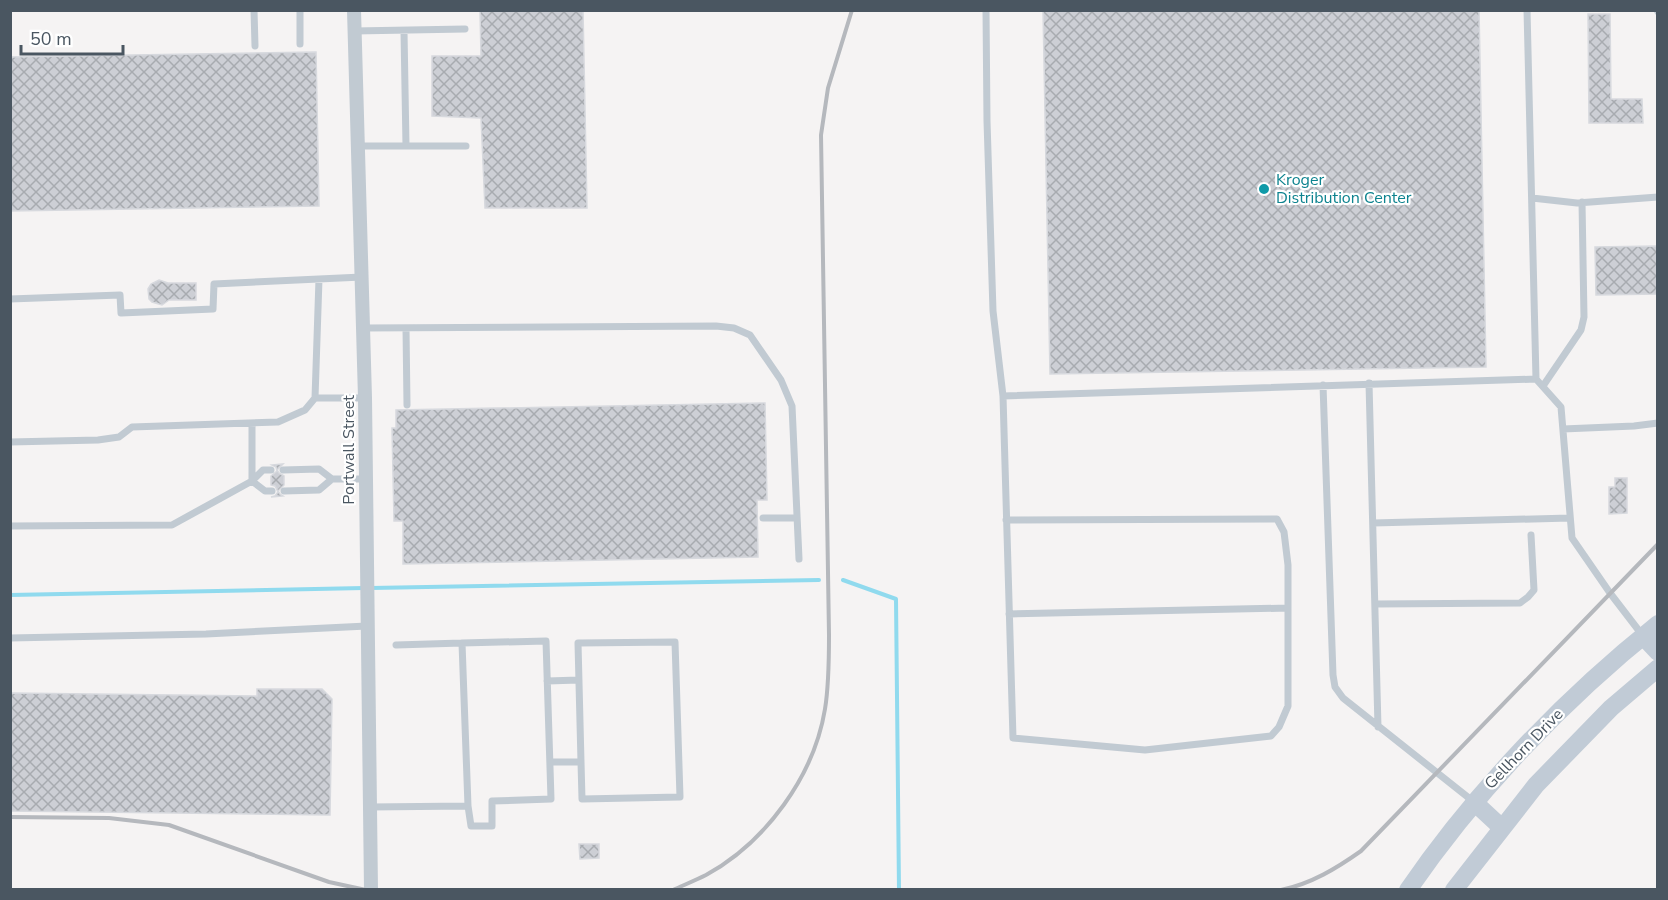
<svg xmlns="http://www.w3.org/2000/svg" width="1668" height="900" viewBox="0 0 1668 900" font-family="'Nunito Sans',sans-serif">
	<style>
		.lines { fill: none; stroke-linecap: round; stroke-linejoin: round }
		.stream { stroke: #90daee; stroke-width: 4 }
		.building { fill: url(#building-cross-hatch); stroke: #d7d9de; stroke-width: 1.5 }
		.lane { stroke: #c1cad2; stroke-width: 7 }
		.street { stroke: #c1cad2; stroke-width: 14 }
		.secondary { stroke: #c1cbd6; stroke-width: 18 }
		.rail { stroke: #b5b8bd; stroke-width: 4 }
		.culture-dot { fill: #0f9aa8; stroke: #fff; stroke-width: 2 }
		.labels { text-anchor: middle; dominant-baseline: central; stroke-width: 4.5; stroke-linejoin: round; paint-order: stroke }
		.culture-label { font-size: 16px; fill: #0d838f; stroke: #fff; text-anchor: start }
		.street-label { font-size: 16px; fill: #4a5661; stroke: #fff }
	</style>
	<defs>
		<pattern id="building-cross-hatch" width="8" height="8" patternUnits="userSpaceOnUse" patternTransform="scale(1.5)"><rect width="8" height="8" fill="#cdcfd5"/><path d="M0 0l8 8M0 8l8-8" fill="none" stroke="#a8abb0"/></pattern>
	</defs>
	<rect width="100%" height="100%" fill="#f5f3f3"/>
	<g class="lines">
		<path class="stream" d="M843,580l53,19 3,291
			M371,588l448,-8
			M10,595l354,-7"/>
	</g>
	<path class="building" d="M480,10h103l4,198h-102l-4,-90 -49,-2v-60h49z
		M1043,10h436l7,357 -436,7z
		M1588,14h22l1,85h31l1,24h-54z
		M316,52l3,154 -309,5v-154z
		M1658,246v48l-62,1 -1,-48z
		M159,280l9,3h28v17h-27l-7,5 -10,-3 -3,-3 -1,-10 3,-5z
		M765,403l2,97h-10l1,57 -355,7v-43h-9l-2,-93h4v-18z
		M283,464l-6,6 2,3 5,3v9l-6,6 2,3 3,2 -12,1 4,-1 3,-4 -3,-6 -4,-1v-9l6,-5 -1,-4 -4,-2z
		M1615,478h12v35l-18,1v-27h6z
		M257,689h65l10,10 -2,116 -320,-4v-118l247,3z
		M579,844h20v14l-19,1z"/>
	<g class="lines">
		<path class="lane" d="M254,10l1,36
			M300,10v34
			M986,10l1,111 6,190 10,85 10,342 132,12 126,-14 8,-9 9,-21v-141l-4,-33 -7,-13 -271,1
			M1527,10l9,369 25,28 11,131 38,55 33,43
			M1657,10l1,2
			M354,31l111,-2
			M404,31l2,115
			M358,146h108
			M1532,198l45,5 81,-6
			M10,299l110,-4 1,18 92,-4 1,-25 148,-7
			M363,328l353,-2 18,2 16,7 31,45 11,26 7,153
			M406,328l1,77
			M1369,383l9,344
			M1323,385l10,290 2,12 8,11 131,104
			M1543,386l38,-56 3,-13 -2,-115
			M1003,396l533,-17
			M315,398h50
			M252,423v58l13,10h7
			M1563,429l71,-3 24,-3
			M10,442l88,-2 21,-3 13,-10 146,-5 27,-12 10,-12 4,-119
			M283,470l36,-1 13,10
			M284,491l35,-1 13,-11h33
			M763,518h34
			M1373,523l197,-5
			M10,526l162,-1 80,-44 11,-11h8
			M1375,604l145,-1 8,-6 6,-7 -3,-55
			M1009,614l279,-6
			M10,638l196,-4 161,-8
			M396,645l66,-2
			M547,681l32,-1
			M550,762h31l1,37 98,-2 -5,-155 -97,1 3,119
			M370,807l98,-1 -6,-163 84,-2 5,158 -59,2v25h-21l-3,-20"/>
		<path class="street" d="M354,10l11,388 6,492"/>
		<path class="secondary" d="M1643,636l15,16
			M1474,802l28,26
			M1408,890c68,-99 156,-191 250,-266
			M1454,890l82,-105 75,-77 47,-40"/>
		<path class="rail" d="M10,817l99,1 60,7 160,57 37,8
			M673,890c11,-5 23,-10 33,-15 60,-33 108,-99 119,-166 4,-24 4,-49 4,-74l-8,-500 7,-47 24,-78
			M1281,890c30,-6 56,-22 80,-39l297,-307"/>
	</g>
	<circle class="culture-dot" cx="1264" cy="189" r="6"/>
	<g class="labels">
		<g class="culture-label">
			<text x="1276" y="180">Kroger<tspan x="1276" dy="18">Distribution Center</tspan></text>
		</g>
		<g class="street-label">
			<text transform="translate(349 450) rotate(-90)">Portwall Street</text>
			<text transform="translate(1524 749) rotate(-46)">Gellhorn Drive</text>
		</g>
	</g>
	<rect width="1668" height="900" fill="none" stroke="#4a5661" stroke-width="24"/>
	<path d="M21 45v9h102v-9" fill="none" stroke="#4a5661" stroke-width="3"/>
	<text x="30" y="45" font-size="18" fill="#4a5661" stroke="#ffffff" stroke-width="4.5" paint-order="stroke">50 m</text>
</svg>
